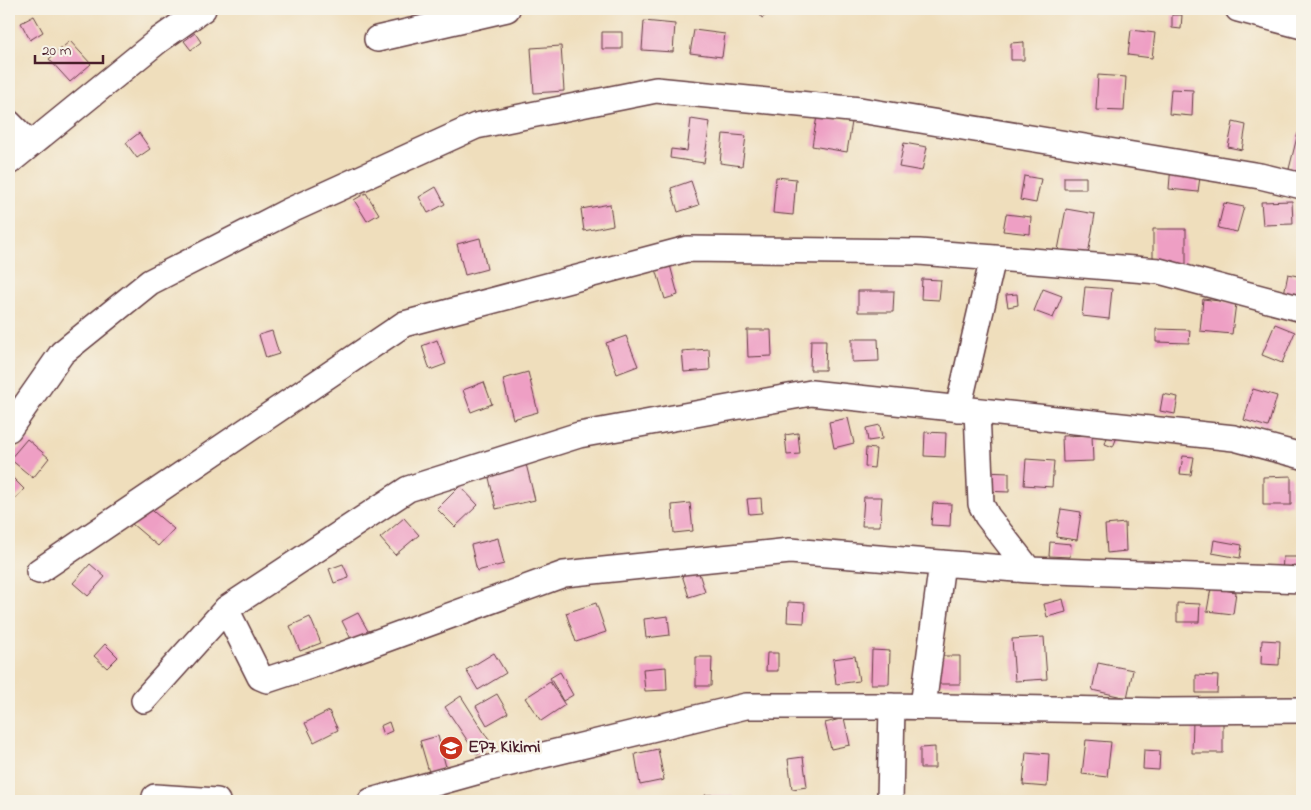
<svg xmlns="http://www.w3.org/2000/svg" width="1311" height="810" viewBox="0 0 1311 810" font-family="'Indie Flower',sans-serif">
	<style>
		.building { fill: #ee9fc4 }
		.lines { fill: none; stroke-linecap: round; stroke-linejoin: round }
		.minor-casing { stroke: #633c41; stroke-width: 28 }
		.minor { stroke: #fff; stroke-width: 25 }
		.labels { text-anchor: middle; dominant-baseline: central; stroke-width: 5; stroke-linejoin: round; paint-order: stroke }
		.poi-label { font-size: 18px; font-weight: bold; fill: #4a1f2b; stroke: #f7f3e8; text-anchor: start }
	</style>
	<rect width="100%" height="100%" fill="#f7f3e8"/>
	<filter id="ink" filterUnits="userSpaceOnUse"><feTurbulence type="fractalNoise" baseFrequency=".02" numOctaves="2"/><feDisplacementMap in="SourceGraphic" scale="10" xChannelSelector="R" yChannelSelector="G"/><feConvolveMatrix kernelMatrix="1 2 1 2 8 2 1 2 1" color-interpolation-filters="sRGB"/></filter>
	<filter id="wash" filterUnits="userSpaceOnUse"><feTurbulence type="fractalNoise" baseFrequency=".0096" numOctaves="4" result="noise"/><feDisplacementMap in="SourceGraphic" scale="20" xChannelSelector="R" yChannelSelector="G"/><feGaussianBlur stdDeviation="1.12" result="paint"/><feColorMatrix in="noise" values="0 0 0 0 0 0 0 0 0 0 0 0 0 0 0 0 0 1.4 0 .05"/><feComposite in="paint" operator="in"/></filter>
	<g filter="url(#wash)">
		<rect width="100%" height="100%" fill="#efdebc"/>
		<g id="blocks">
			<path class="building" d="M756,9h19l-13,9z
				M939,9h27v3l-27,-2z
				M1172,15h10l-1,14 -9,-1z
				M34,16l9,16 -13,8 -9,-17z
				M644,21l31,3 -2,28 -31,-2z
				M694,30l31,4 -3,23 -32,-4z
				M1131,30l24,3 -3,25 -24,-3z
				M602,32h20v17h-20z
				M195,33l6,9 -10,8 -7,-9z
				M70,41l21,23 -21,18 -21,-23z
				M1024,42v18h-13v-17z
				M561,46l3,45 -30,2 -3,-45z
				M1098,75l28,2 -2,34 -28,-1z
				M1171,89l22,1 -1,26 -23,-2z
				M817,116l35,6 -5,30 -35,-6z
				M691,119l19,3 -6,41 -34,-5 1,-9 16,2z
				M1233,122l13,3 -4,25 -14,-3z
				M139,133l11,16 -13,9 -11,-15z
				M1298,133l4,1v39l-13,-4z
				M723,134l23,2 -4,30 -22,-3z
				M904,143l23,4 -5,24 -23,-4z
				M1171,165l30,4 -3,23 -29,-3z
				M1024,176l17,3 -5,24 -16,-3z
				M776,177l20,2 -3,36 -20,-2z
				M1064,177h22v12h-22z
				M691,181l8,24 -21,7 -7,-24z
				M436,187l9,17 -17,9 -9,-16z
				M366,193l13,21 -12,7 -13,-21z
				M1292,201l1,23 -30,1 -2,-23z
				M1224,203l20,4 -7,25 -19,-4z
				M610,204l3,21 -29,6 -3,-22z
				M1066,209l29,5 -7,41 -30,-5z
				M1006,214l25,3 -1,17 -27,-3z
				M1153,229h33v35h-33z
				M480,238l7,31 -22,6 -8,-31z
				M670,265l8,30 -13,4 -9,-30z
				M1288,274l14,3v20l-18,-3z
				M922,279l19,1 -2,20 -18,-1z
				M1085,287l27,2 -3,30 -27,-3z
				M1043,289l19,7 -9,22 -19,-7z
				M858,291h36l-1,21h-35z
				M1017,294l1,11 -10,2 -2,-12z
				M1203,299l33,4 -4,31 -32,-3z
				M1275,324l20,8 -13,31 -20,-8z
				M1156,329l34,1 -1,13 -33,-1z
				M747,330h24l1,26 -24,1z
				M272,331l7,23 -13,4 -7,-23z
				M626,336l12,30 -21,8 -11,-31z
				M852,339h26l1,22 -27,1z
				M437,340l9,24 -16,6 -8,-24z
				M811,340h15l-1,30h-15z
				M709,349l1,21 -26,2 -2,-21z
				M528,372l10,40 -25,7 -10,-40z
				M484,382l8,22 -21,8 -8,-22z
				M1253,389l24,7 -9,31 -24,-7z
				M1163,394l15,3 -3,17 -15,-3z
				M848,418l6,25 -20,5 -5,-26z
				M880,425l2,14 -14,2 -2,-13z
				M925,432l21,1 -1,24 -21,-1z
				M798,433l2,21 -13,1 -2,-20z
				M1108,434l9,3 -4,10 -8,-3z
				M1092,435l1,26 -30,1 -1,-26z
				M27,439l22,19 -16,20 -23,-19z
				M866,448l10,1 -2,19 -9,-1z
				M1183,456l11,1 -3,18 -11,-1z
				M1026,459l28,2 -2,26 -28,-2z
				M526,464l9,36 -39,9 -8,-36z
				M983,472l26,1v19l-26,-1z
				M1291,476v29h-28v-28z
				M12,477l12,12 -15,16v-24z
				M460,486l18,19 -23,22 -18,-18z
				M864,497h18l-2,29h-18z
				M761,498l1,15 -13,1 -2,-15z
				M690,503l3,28 -19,2 -2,-28z
				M933,503l18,1 -1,22 -19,-1z
				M147,506l27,23 -16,17 -26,-22z
				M1061,509l20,3 -4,28 -21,-3z
				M404,518l15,17 -24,20 -15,-17z
				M1125,523l1,28 -19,2 -2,-28z
				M498,538l6,26 -27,7 -6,-26z
				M1214,540l28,5 -2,13 -28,-5z
				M1050,542l21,2 -1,13 -21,-1z
				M1283,557h19l-1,19 -19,-1z
				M90,564l15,13 -17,19 -15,-13z
				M343,564l6,14 -15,5 -5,-14z
				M698,570l7,22 -16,5 -7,-22z
				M1211,588l25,4 -3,22 -26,-3z
				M1063,599l3,13 -19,5 -3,-13z
				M788,602l17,1 -1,20 -17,-1z
				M596,603l10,29 -30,10 -10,-29z
				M1177,603l23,1 -1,18h-22z
				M358,613l14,25 -17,9 -13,-26z
				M668,616l2,19 -24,3 -2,-19z
				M310,617l11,26 -21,8 -10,-25z
				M1044,637l3,42 -32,2 -3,-42z
				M1262,640l18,1 -1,24 -18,-1z
				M105,644l13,13 -11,11 -13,-12z
				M872,650l18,1 -1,33h-18z
				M494,653l12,20 -28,17 -12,-20z
				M767,653h11v18h-12z
				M855,656l4,25 -23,3 -3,-25z
				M936,656h24v28h-24z
				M696,657h16l-1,29h-15z
				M1098,663l35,7 -6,28 -35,-8z
				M666,667l1,23 -22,1 -2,-22z
				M560,672l13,23 -10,6 -13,-23z
				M1196,675l22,1 -1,17h-21z
				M550,682l15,23 -24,16 -16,-23z
				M497,694l11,19 -21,12 -11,-19z
				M461,696l31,49 -15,10 -32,-48z
				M329,711l9,19 -24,12 -9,-19z
				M844,718l6,27 -19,4 -6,-26z
				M1193,721h30v32h-31z
				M389,722l3,9 -9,4 -3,-9z
				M438,736l8,31 -17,5 -9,-31z
				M1086,740l25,2 -4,35 -25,-3z
				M935,747v21h-15v-20z
				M658,749l6,31 -24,5 -5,-31z
				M1144,750l16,1 -1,19 -16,-1z
				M1026,752l23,2 -2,33 -24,-2z
				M803,757l4,30 -15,2 -4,-30z
				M705,795h27v6h-27z
				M1194,797h30v4h-30z"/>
		</g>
	</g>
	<g filter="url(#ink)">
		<use href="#blocks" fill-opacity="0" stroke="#633c41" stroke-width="1"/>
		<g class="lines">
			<g class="minor-casing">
				<path id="minor" d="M1238,9l64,17
					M377,39l130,-30
					M9,123l21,21
					M9,162l150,-122 44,-31
					M958,409l35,-151
					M977,411l4,93 6,12 42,54
					M9,429l53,-76 88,-71 139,-71 187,-85 180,-36 204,20 400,66 42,10
					M39,571l365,-247 283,-75 232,3 240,19 143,38
					M226,609l34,68 7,3 67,-22 230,-84 226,-23 239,19 273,10
					M144,700l82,-91 182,-120 171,-54 232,-42 423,45 68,18
					M923,706l19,-143
					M155,797l62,4
					M371,801l119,-33 256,-62h146l271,5 139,-1
					M890,801l2,-95"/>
			</g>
			<use href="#minor" class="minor"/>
		</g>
	</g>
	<defs>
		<g id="school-disc" transform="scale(1.25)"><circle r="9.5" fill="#c8321e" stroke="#f7f3e8"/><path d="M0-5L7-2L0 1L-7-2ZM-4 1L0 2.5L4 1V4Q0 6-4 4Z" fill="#fff"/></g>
	</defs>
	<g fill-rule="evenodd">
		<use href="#school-disc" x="451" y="748"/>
	</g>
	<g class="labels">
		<g class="poi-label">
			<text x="468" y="748">EP7 Kikimi</text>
		</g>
	</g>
	<rect width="1311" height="810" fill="none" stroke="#f7f3e8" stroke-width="30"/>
	<path d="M35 55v8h68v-8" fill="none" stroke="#4a1f2b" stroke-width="2.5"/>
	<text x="42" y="55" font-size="15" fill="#4a1f2b" stroke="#f7f3e8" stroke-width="4" paint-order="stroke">20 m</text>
</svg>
